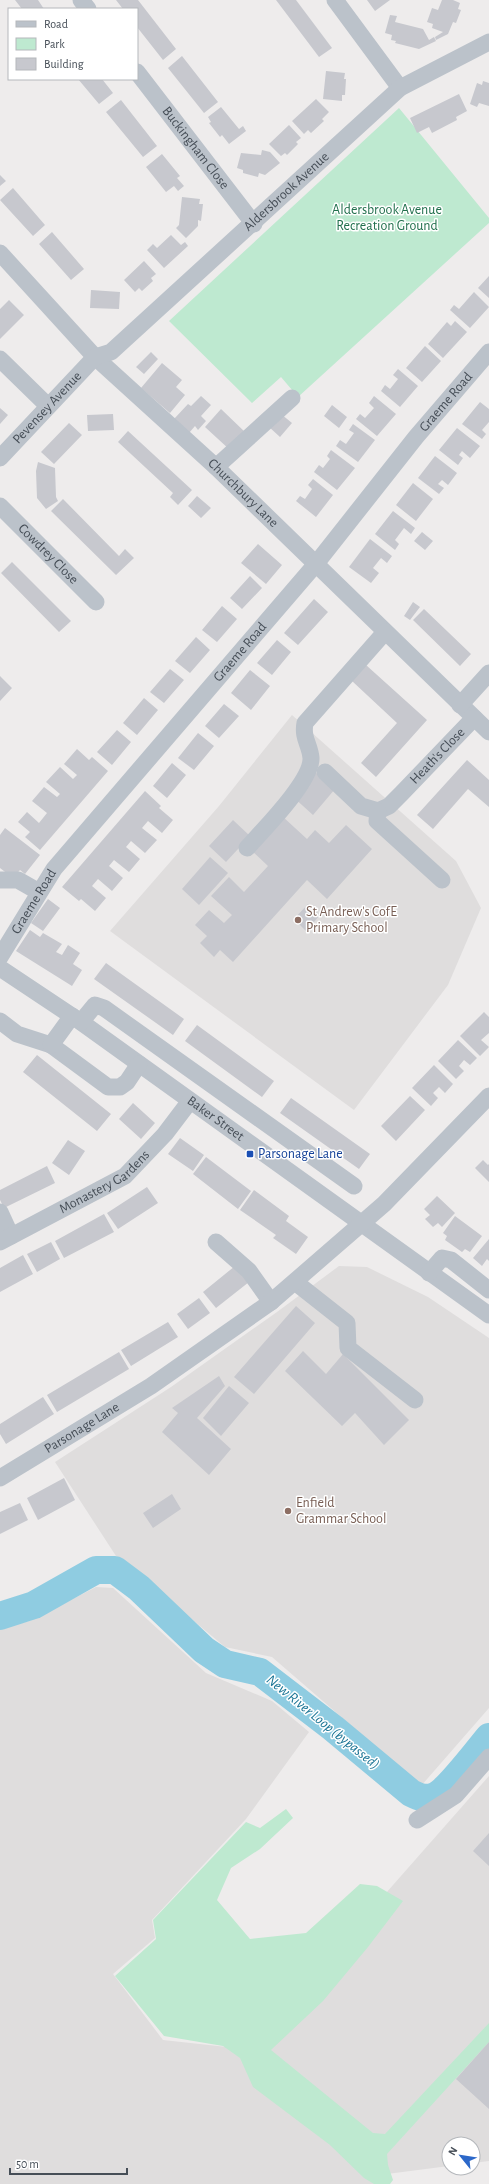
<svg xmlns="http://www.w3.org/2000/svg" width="489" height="2184" viewBox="0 0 489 2184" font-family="'Alegreya Sans',sans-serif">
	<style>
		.education { fill: #dfdddd }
		.green { fill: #bee9d0 }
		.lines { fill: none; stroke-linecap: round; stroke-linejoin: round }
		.river { stroke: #8fcce1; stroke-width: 28 }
		.building { fill: #c7c8ce }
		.minor { stroke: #bbc2ca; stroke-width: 17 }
		.education-dot { fill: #8d6e63; stroke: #fff; stroke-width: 1.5 }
		.transit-dot { fill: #1a4fb4; stroke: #fff; stroke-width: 1.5 }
		.labels { text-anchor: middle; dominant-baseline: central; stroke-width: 3; stroke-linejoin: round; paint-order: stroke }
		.street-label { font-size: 14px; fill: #464e57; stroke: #fff }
		.park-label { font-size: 14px; fill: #206f4c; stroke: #fff }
		.education-label { font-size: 14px; fill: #785e54; stroke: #fff; text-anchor: start }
		.transit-label { font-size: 14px; fill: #164399; stroke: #fff; text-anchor: start }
		.water-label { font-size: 15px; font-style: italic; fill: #1b7595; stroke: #fff }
	</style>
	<rect width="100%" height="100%" fill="#eeecec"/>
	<path class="education" d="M292,715l164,146 25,47 -33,77 -94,125 -244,-179 109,-125z
		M339,1266l28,1 61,30 61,41v370l-68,78 -149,-129 -47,-10 -109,-91 -61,-94 116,-75 106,-75z
		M96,1587l17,1 93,85 66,28 37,31 -63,87 -94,101 3,18 -42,36 50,66 64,7 115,-104 147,-167v385l-16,2v-19h-24v22l-62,8 -5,10h-382v-556l30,-7z"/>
	<path class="green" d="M399,108l90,110v5l-191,174 -17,-20 -29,26 -83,-82z
		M286,1809l7,9 -33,31 -29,19 -14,32 33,39 56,-6 54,-49 17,2 26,15 -35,46 -45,54 -52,49 102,83 12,1 104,-111v19l-102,112 1,11 5,15 -3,4h-16l-10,-6 -34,-33 -77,-58 -13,-29 -17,-12 -59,-10 -49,-60 41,-37 -3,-19 93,-98 14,6z"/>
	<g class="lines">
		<path class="river" d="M0,1616l34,-11 62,-35h19l24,18 65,62 21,14 35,8 73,56 78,65c8,4 15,7 24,3 13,-6 43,-46 54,-59"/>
	</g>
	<path class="building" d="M15,0h23l6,9h-22z
		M116,0h22l38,49 -13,11 -26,-33v-18h-14z
		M276,0h20l36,48 -13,9z
		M367,0h23l-15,11z
		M442,0h11l7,3 -2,6 3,1 -5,13 -3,-1 -5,12 -12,6 -1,-3 8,-5 -11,-4 1,-4 -6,-2 5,-14 6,2z
		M390,15l7,1 -2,6 28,7 6,11 5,-3 2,4 -17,8 -24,-6 1,-2 -5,-1 1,-5 -7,-2z
		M182,56l36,46 -14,11 -36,-45z
		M326,71l19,2 -1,6h2l-1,16h-3v6l-19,-2z
		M78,79h24l11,14 -14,11z
		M483,81l6,2v23l-10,-3 -2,4 -7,-3 7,-21 5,2z
		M459,94l8,17 -11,6 1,3 -25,13 -3,-6 -12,6 -7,-15z
		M316,99l13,13 -7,7 2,2 -13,12 -3,-3 -4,4 -12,-13z
		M121,100l36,46 -14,11 -37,-45z
		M221,107l18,22 4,-3 3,5 -17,13 -7,-9 -2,2 -11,-14 2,-1 -3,-5z
		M289,125l12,13 -5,4 2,2 -11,11 -2,-2 -4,3 -12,-12z
		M262,150l8,2 10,11 -15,12 -6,-2 -1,4 -15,-4v-3l-6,-2 4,-15 20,2z
		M162,154l18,22 -3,2 7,8 -6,5 -4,-5 -8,6 -20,-25z
		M0,175l6,6 -6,5z
		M13,188l32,37 -12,11 -33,-36z
		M182,197l18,2 -1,5h4l-2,17 -3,-1v6l-12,12 -10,-10 3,-3z
		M52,232l32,37 -13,11 -32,-36z
		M171,235l10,10 4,-3 3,4 -24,22 -17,-18 6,-6 4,4z
		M144,261l12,13 -5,4 2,3 -11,10 -3,-3 -4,4 -11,-12z
		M489,276v22l-11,-10z
		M91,290l29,2 -1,17 -29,-1z
		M474,292l15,15 -19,21 -20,-18 4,-5 5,4z
		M9,300l15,15 -24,24v-30z
		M455,321l12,11 -24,26 -15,-14 19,-22 4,4z
		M425,346l16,15 -19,21 -16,-14z
		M151,352l7,7 -14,15 -8,-7z
		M162,363l20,17 -6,7 9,8 -15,18 -29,-25z
		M398,369l20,17 -18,21 -19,-16 4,-6 5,4 8,-10 -5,-4z
		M201,396l10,9 -10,11 5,5 -8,9 -3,-4 -6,7 -15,-14 14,-15 3,2z
		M374,396l22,18 -19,22 -21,-17 4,-5 5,4 9,-10 -5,-5z
		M480,402l9,7v13l-7,8 4,4 -4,5 -20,-15z
		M332,405l15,12 -8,11 -15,-12z
		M0,408l8,7 -8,9z
		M221,409l25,24 -16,17 -25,-23z
		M113,414l1,16 -26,1 -1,-16z
		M281,414l11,9 -12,14 -12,-11z
		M69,423l13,12 -28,29 -13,-12z
		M353,424l22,16 -17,22 -22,-16 4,-6 6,4 8,-11 -5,-3z
		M457,428l23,18 -10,12 -8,-7 -3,4 4,3 -5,7 -19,-15z
		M128,431l64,59 -14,15 -8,-8 3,-4 -55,-51z
		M331,450l24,18 -18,22 -23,-18 5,-7 4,3 7,-9 -3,-3z
		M435,456l22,17 -9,12 -6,-5 -4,4 6,4 -5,6 -21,-16z
		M38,462l17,6 1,29 2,4 -12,8 -9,-11 -1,-27z
		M313,479l20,16 -17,22 -20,-16 4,-5 5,3 7,-10 -4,-4z
		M413,483l20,16 -17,22 -20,-16z
		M197,496l14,12 -10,10 -13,-12z
		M63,499l56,57 6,-7 9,9 -18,17 -65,-64z
		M393,511l22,17 -4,6 -7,-6 -9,12 4,4 -4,6 -20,-16z
		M422,532l11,9 -8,9 -11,-9z
		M370,539l22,17 -5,7 -6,-5 -8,10 6,5 -8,10 -22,-16z
		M258,544l24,21 -16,19 -25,-21z
		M12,562l59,59 -12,11 -58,-59z
		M250,576l12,12 -20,21 -12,-11z
		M314,599l14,13 -30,33 -14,-12z
		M413,602l7,5 -10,13 -6,-4z
		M222,606l15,13 -20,23 -15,-12z
		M424,609l47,45 -11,12 -47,-46z
		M196,637l14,13 -20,23 -15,-12z
		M277,640l14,12 -19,23 -15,-12z
		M366,665l61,55 -51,57 -15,-14 36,-40 -45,-42z
		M170,669l14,11 -20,23 -14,-11z
		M250,670l20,16 -19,24 -20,-17z
		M0,676l12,12 -12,13z
		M144,698l14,12 -21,25 -14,-12z
		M224,704l15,12 -20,22 -14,-12z
		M117,730l14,12 -19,23 -15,-13z
		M198,733l16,13 -20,24 -16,-12z
		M77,749l12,11 3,-3 16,14 -68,79 -15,-13 5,-5 -12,-10 9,-10 12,11 8,-10 -15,-12 12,-14 13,10 3,-3 -14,-12 14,-15 13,12 4,-4 -13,-11z
		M467,760l22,20v27l-21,-18 -35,40 -16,-14z
		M172,763l14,12 -19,23 -14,-12z
		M314,771l21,18 -22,26 -21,-19z
		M145,791l16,15 -2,2 14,12 -11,13 -14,-12 -6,7 15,12 -12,13 -14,-12 -5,6 14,12 -11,13 -15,-12 -5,6 14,12 -11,13 -14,-12 -6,7 14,12 -11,13 -14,-12 -2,2 -17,-14z
		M282,816l25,23 8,-9 14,13 17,-18 26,24 -45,50 -20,-19 -74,82 -13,-12 -6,7 -14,-14 7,-7 -12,-11 14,-15 15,13 8,-8 -21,-19 18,-19 15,15 24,-26 -17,-16z
		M233,820l17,16 -24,26 -17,-16z
		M5,828l35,27 -15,19 -5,-4 -7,8 -13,-10v-33z
		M210,857l18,16 -29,32 -17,-16z
		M48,899l12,9 -17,23 -12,-8z
		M308,904l12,11 -14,16 -12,-12z
		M30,930l10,7 3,-4 19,11 -6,8 6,3 6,-10 12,8 -7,11 9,6 -10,16 -56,-35z
		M106,963l78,56 -11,16 -79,-56z
		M484,1012l5,5v16l-8,7 8,7 -9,9 -20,-20z
		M197,1025l77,56 -12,16 -77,-56z
		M458,1040l19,18 -7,7 -6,-5 -5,6 5,5 -8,8 -18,-18z
		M37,1055l74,59 -14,17 -74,-59z
		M434,1065l19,19 -8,9 -6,-6 -6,6 5,5 -7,8 -19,-18z
		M410,1096l15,14 -29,31 -15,-15z
		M291,1098l79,56 -11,15 -79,-56z
		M133,1103l22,20 -14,16 -22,-20z
		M180,1138l24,17 -11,16 -25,-17z
		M68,1140l17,11 -16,24 -17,-12z
		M206,1157l45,34 -13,18 -45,-35z
		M483,1160l5,5 1,-1v18l-14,-14z
		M47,1166l8,17 -51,25 -4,-8v-10z
		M147,1187l11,16 -40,26 -11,-16z
		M254,1190l35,26 -3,5 22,16 -12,17 -23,-16 3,-3 -36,-25z
		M437,1196l18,17 -13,14 -4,-4 -5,4 -8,-8 5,-4 -6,-6z
		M104,1214l10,18 -50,26 -9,-17z
		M455,1216l27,20 -12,16 -5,-3 -3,3 -17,-12 2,-4 -4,-3z
		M489,1239v22l-2,-2 -5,7 -9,-8z
		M51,1242l9,17 -23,13 -10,-18z
		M23,1255l10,19 -33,18v-24z
		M235,1266l14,16 -33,26 -13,-16z
		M199,1298l11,15 -22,16 -11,-15z
		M296,1306l19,17 -61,71 -20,-17z
		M168,1322l10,15 -47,29 -10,-16z
		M303,1351l23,23 17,-20 66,66 -25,25 -29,-32 -13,13 -57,-55z
		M119,1352l10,17 -72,43 -10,-17z
		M219,1376l6,10 -28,32 34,31 -22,26 -47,-43 16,-19 -6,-5z
		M229,1386l20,17 -28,33 -18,-18z
		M43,1397l11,17 -48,30 -6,-10v-10z
		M64,1478l11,22 -37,20 -11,-22z
		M172,1494l9,15 -28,19 -10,-15z
		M20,1503l8,17 -28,14v-22z
		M489,1833v33l-16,-15z
		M489,2042v67l-33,-30z"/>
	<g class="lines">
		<g class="minor">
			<path d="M81,0l7,9"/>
			<path d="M335,0l65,88"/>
			<path id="s1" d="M137,72l117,152"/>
			<path id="s2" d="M0,253l95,104 121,110 273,265"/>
			<path d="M0,359l48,47"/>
			<path id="s3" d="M0,458l95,-101 16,-5 289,-264 89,-46"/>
			<path d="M216,467l76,-69"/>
			<path id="s4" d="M0,506l96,96"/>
			<path d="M460,705l29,-32"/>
			<path id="s5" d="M325,772l36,34 17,5 11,-5 12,-12 73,-76"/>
			<path d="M378,811l-1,10 65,59"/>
			<path d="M247,848c16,-18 65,-67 64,-90 -1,-13 -9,-20 -6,-35l80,-91"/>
			<path d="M0,880h18l21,12"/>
			<path id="s6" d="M0,957l54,-88 261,-304 101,-128 73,-85"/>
			<path id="s7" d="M0,968l81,54 408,293"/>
			<path d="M0,1021l17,13 34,11 57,42h12l7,-5 12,-18"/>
			<path d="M81,1022l14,-17 9,3 250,178"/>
			<path d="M51,1045l21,-29"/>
			<path d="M0,1212l11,24"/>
			<path id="s8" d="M0,1242l125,-66 40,-42 25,-33"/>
			<path d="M216,1242l33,29 22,31"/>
			<path d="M429,1273l13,-15 9,2 38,30"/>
			<path d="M295,1282l52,41 1,25 67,52"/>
			<path id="s9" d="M0,1478l151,-92 120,-84 113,-98 105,-108"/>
			<path d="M417,1820l39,-25 33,-38"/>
		</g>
	</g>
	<g class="education-dot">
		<circle cx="298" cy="920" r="4"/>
		<circle cx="288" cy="1511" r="4"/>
	</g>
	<rect class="transit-dot" x="246" y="1150" width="8" height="8" rx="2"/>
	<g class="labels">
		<g class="street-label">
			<text stroke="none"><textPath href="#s1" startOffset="96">Buckingham Close</textPath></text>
			<text stroke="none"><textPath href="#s3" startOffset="393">Aldersbrook Avenue</textPath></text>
			<text stroke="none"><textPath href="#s6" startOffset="713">Graeme Road</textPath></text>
			<text stroke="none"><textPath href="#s3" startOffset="69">Pevensey Avenue</textPath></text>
			<text stroke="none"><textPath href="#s2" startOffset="342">Churchbury Lane</textPath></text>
			<text stroke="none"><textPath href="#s4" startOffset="68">Cowdrey Close</textPath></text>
			<text stroke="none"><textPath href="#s6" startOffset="389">Graeme Road</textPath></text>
			<text stroke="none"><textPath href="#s5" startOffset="149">Heath's Close</textPath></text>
			<text stroke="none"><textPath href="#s6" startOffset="65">Graeme Road</textPath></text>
			<text stroke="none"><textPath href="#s7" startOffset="263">Baker Street</textPath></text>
			<text stroke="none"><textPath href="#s8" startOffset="121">Monastery Gardens</textPath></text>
			<text stroke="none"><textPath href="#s9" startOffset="96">Parsonage Lane</textPath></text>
		</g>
		<g class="park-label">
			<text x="387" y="210">Aldersbrook Avenue<tspan x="387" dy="16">Recreation Ground</tspan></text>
		</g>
		<g class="education-label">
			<text x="306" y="912">St Andrew's CofE<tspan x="306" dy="16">Primary School</tspan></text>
			<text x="296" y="1503">Enfield<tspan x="296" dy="16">Grammar School</tspan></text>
		</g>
		<g class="transit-label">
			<text x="258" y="1154">Parsonage Lane</text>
		</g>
		<g class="water-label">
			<text transform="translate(323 1722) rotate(39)">New River Loop (bypassed)</text>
		</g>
	</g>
	<rect x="8" y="8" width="130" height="72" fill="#ffffff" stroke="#b5b8bc"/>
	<rect x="16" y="21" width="20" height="6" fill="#bbc2ca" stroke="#b5b8bc"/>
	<text x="44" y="28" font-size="12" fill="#464e57">Road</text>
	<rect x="16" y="38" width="20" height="12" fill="#bee9d0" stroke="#b5b8bc"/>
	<text x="44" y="48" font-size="12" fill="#464e57">Park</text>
	<rect x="16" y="58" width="20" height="12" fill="#c7c8ce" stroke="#b5b8bc"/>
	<text x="44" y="68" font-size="12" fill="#464e57">Building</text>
	<g transform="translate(461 2156) rotate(300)"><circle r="19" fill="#ffffff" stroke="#b5b8bc"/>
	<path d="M0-3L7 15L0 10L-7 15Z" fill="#2c68c9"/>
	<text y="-6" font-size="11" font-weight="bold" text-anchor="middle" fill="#464e57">N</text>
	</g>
	<path d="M10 2168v6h117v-6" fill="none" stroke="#464e57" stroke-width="2"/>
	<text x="16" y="2168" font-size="12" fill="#464e57" stroke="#ffffff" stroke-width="3" paint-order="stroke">50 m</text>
</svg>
